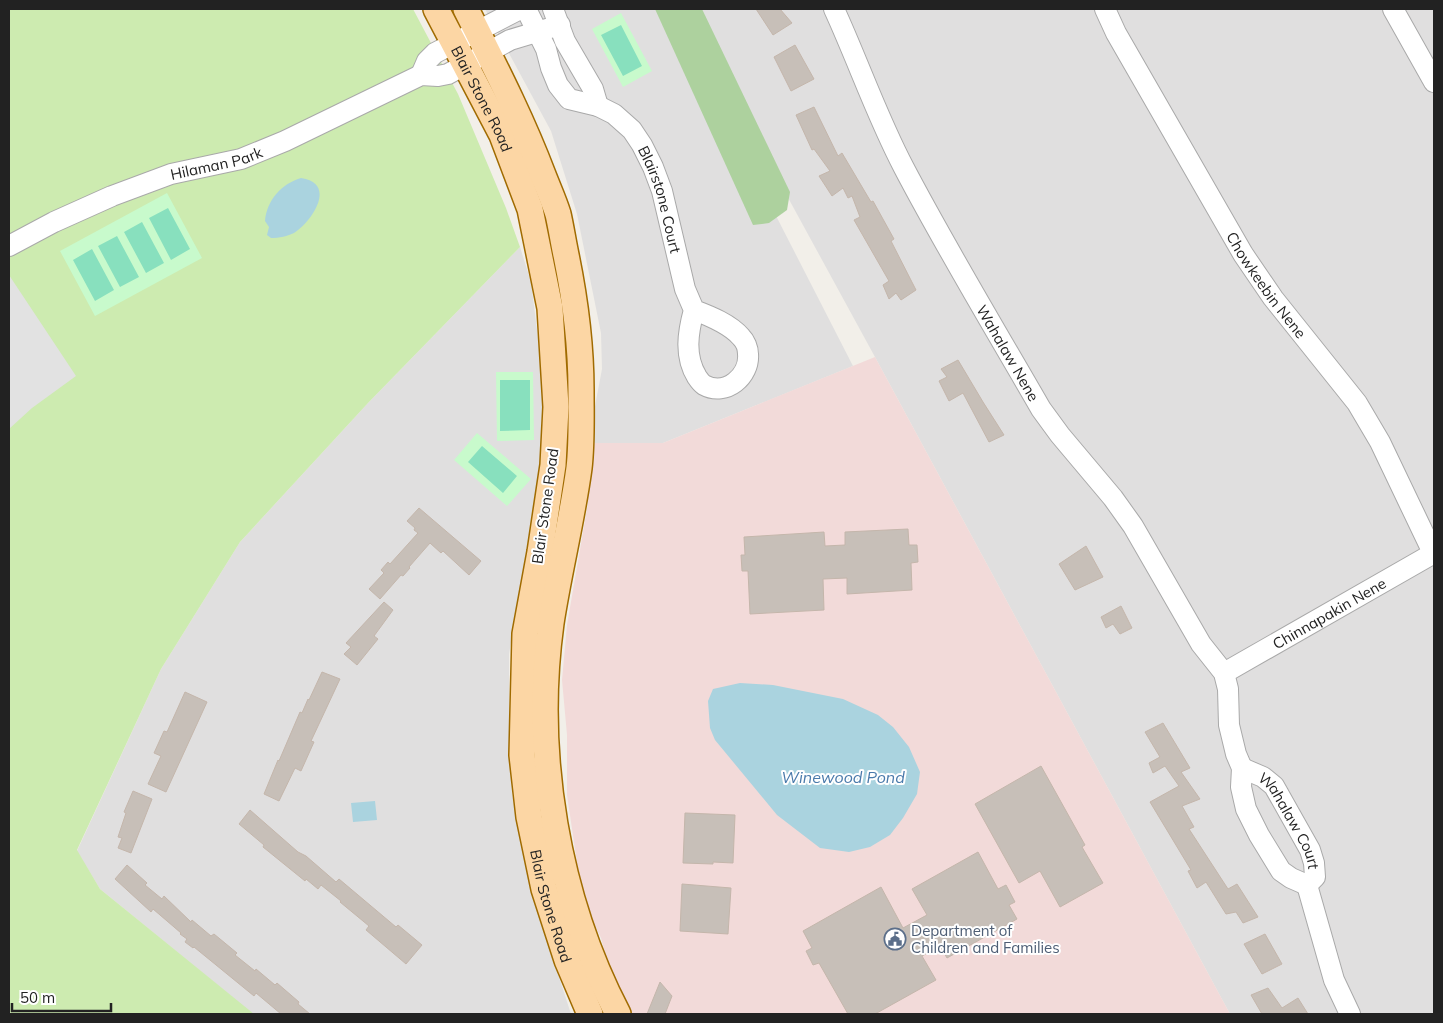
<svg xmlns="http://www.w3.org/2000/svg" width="1443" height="1023" viewBox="0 0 1443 1023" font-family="Mulish,sans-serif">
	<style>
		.residential { fill: #e0dfdf }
		.commercial { fill: #f2dad9 }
		.grass { fill: #cdebb0 }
		.forest { fill: #add19e }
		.park { fill: #c8facc }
		.pitch { fill: #88e0be }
		.parking { fill: #e2e2e2 }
		.water { fill: #aad3df }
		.building { fill: #c7bfb8; stroke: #c4b6ab }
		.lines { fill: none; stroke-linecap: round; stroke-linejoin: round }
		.minor-casing { stroke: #a9a9a9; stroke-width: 22 }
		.major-casing { stroke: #a06b00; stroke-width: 28 }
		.minor { stroke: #fff; stroke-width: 20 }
		.major { stroke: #fcd6a4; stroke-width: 25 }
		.labels { text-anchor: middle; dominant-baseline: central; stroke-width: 4; stroke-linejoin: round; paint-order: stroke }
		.street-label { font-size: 15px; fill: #222; stroke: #fff }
		.service-label { font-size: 15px; fill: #4e5e75; stroke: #fff; text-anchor: start }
		.water-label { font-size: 16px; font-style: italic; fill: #4a7aab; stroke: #fff }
	</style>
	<rect width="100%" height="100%" fill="#f2efe9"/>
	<path class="residential" d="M485,9h185l183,357 -190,77h-75l14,-74 -1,-36 -24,-119 -26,-83z
		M685,9h749v1005h-204l-355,-657z
		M520,247l11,35 10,80 1,44 -2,63 -31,185v94l3,46 21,103 38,117h-318l-153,-125 -23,-38 84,-182 79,-127 128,-139z"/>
	<path class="commercial" d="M875,357l355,657h-598l-19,-32 -12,-44 -11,-23 -12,-46 -11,-74v-60l-5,-55 5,-55 21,-122v-60h75z"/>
	<path class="grass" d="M9,9h404l45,85 48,114 14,39 -152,156 -128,139 -79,127 -84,181 23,39 154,125h-245z"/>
	<path class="forest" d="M655,9h47l88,183 -3,18 -18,13 -16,2z"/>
	<path class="park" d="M621,13l31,58 -29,16 -31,-58z
		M167,193l35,65 -107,58 -35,-65z
		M496,372h37l1,68 -37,1z
		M477,433l54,46 -24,27 -53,-46z"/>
	<path class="pitch" d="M621,25l21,41 -19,10 -22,-41z
		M168,208l22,41 -19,11 -22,-42z
		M142,222l22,41 -18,10 -22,-41z
		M117,236l22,41 -19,10 -22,-41z
		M92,249l22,41 -19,11 -22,-41z
		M500,380h30v50l-30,1z
		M482,446l35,30 -14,17 -35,-31z"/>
	<path class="parking" d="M9,275l67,101 -44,32 -23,21z"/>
	<path class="water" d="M301,178c36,5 12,43 -7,55 -6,3 -15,5 -23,5l-4,-3 2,-8 -4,-6c2,-21 16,-37 36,-43z
		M740,683l33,2 70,14 35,16 15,12 16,20 11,25 -3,22 -14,24 -13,17 -20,12 -21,5 -29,-4 -43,-33 -62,-75 -5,-12 -2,-27 5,-12z
		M375,801l2,19 -24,2 -2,-19z"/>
	<path class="building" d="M756,9h24l12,14 -19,12z
		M795,45l19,34 -23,12 -17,-34z
		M814,107l24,49 4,-3 29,49 2,-1 21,38 -3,2 25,49 -15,10 -5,-7 -7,6 -6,-14 6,-4 -35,-61 6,-3 -8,-21 -4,2 -5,-10 -11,8 -13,-20 11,-5 -16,-22 -2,1 -16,-35z
		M958,360l25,42 21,33 -15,7 -26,-49 -14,8 -10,-20 8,-4 -6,-8z
		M419,508l62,53 -12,14 -26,-24 -2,2 -11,-10 -21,24 1,1 -7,8 -2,-1 -21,24 -11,-10 15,-16 -3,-3 7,-8 2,2 28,-31 -4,-3 1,-2 -8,-7z
		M908,529l1,16h8l1,17 -7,1 1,27 -65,4v-16l-24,1 1,31 -74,4 -2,-43h-6l-1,-16h4l-1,-18 80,-5 1,14 20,-1v-13z
		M1086,546l17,31 -28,13 -16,-26z
		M384,602l9,8 -19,26 4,3 -21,26 -13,-11 7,-7 -5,-4z
		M1121,606l11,22 -12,6 -7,-10 -7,4 -5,-11z
		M322,672l18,7 -29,62 3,1 -13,29 -6,-3 -16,33 -15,-7 14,-34 1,1 21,-49 2,1 6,-14 1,1z
		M185,692l22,10 -41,90 -18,-8 13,-28 -7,-3 10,-22 3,1z
		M1163,723l27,45 -9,4 19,27 -18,7 12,21 -5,2 39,60 9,-5 21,33 -15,6 -7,-11 -10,2 -20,-32 -9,6 -9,-17 3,-1 -41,-68 29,-16 -14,-20 -12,7 -4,-10 11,-6 -15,-25z
		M1041,766l44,79 -3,2 21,36 -43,24 -20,-36 -21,12 -44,-79z
		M133,791l19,8 -21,54 -13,-5 4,-10 -4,-1 8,-24 -2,-1z
		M250,810l48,42 8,4 30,26 3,-3 57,48 2,-2 24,20 -16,19 -40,-34 3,-4 -29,-24 1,-1 -20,-16 -3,4 -12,-10 -1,2 -42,-34 1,-2 -25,-21z
		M685,813l50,2 -2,48 -20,-1v2l-30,-1z
		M978,852l20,37 8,-4 9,17 -6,3 8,14 -70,39 -7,-12 -18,10 14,24 -61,34h-27l-29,-51 -6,2 -7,-14 6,-3 -9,-17 78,-44 22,41 24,-13 -15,-26z
		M127,865l20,18 -2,2 17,14 2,-3 27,26 1,-2 19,16 3,-2 23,19 -2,2 20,16 1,-2 19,16 2,-2 22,19 -1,2 12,10h-29l-25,-21 -2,3 -60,-49 -1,1 -8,-6 2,-3 -7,-5 1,-1 -28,-24 -2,3 -36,-33z
		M682,884l49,4 -3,46 -48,-3z
		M1265,934l17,30 -20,10 -18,-30z
		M660,982l12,14 -7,18h-18z
		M1268,988l14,20 16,-10 10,16h-46l-11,-19z"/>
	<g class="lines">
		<g class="minor-casing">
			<g id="minor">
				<path id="s1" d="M526,9l20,40 5,19 7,17 11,14 29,7 16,8 18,16 10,15 11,22 9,24 23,98 9,21c-6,22 -10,46 3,67 2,3 4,6 7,8 22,12 46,-9 44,-31 0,-6 -3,-13 -7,-17 -11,-13 -31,-21 -47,-27"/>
				<path d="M553,9l12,32 28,48 5,17"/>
				<path id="s2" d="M834,9c24,52 43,108 70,159 43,82 91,161 137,241l19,26 53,63 20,28 68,118 23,29 4,16 1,36 7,29 6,14 -1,19 5,22 13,26 22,36 10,7 16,7"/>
				<path id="s3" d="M1105,9l11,24 127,221 30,44 84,105 23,39 54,113"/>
				<path d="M1393,9l41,73"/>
				<path d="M421,75l6,-14 8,-8 85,-44"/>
				<path id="s4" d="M9,246l45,-24 58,-26 59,-22 70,-15 44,-18 136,-66 17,1 10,-2 62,-34 50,-15"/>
				<path id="s5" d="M1224,673l210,-120"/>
				<path id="s6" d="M1242,768l21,9 11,9 36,64 4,13 1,14 -8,8"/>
				<path d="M1307,885l27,95 16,34"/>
			</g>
		</g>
		<g class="major-casing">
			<g id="major">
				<path id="s7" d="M436,9l66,126 28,74 20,99 6,99 -3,58 -13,87 -15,82 -3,121 7,62 15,72 23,71 23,54"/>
				<path d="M466,9c27,54 55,108 77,166 5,13 11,26 15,39 3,13 5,27 8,41 9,44 15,90 15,135 0,25 1,53 -2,78 -7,52 -20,103 -28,155 -18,131 6,274 67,391"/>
			</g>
		</g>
		<use href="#minor" class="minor"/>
		<use href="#major" class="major"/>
	</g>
	<defs>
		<g id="civic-ring" transform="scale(1.125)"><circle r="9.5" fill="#fff" stroke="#5c6f8a" stroke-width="1.5"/><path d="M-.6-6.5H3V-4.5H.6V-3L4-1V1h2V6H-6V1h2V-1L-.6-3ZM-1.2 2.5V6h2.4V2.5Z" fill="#5c6f8a"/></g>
	</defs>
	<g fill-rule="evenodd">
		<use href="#civic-ring" x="895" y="939"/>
	</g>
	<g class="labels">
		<g class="street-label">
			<text stroke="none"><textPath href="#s7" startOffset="101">Blair Stone Road</textPath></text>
			<text stroke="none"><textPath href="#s4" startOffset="224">Hilaman Park</textPath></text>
			<text stroke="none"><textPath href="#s1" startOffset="248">Blairstone Court</textPath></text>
			<text stroke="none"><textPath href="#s3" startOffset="320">Chowkeebin Nene</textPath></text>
			<text stroke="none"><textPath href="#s2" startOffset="386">Wahalaw Nene</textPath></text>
			<text transform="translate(545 506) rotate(-82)">Blair Stone Road</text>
			<text stroke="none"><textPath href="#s5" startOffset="121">Chinnapakin Nene</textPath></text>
			<text stroke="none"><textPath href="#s6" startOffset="75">Wahalaw Court</textPath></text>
			<text stroke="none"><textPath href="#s7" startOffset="926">Blair Stone Road</textPath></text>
		</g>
		<g class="service-label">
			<text x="911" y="930">Department of<tspan x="911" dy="17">Children and Families</tspan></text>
		</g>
		<g class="water-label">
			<text x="843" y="777">Winewood Pond</text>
		</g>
	</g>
	<rect width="1443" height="1023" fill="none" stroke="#222222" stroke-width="20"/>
	<path d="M12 1003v8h99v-8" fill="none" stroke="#222222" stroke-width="2.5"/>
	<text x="20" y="1003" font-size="15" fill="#222222" stroke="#ffffff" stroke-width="4" paint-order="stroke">50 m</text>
</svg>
